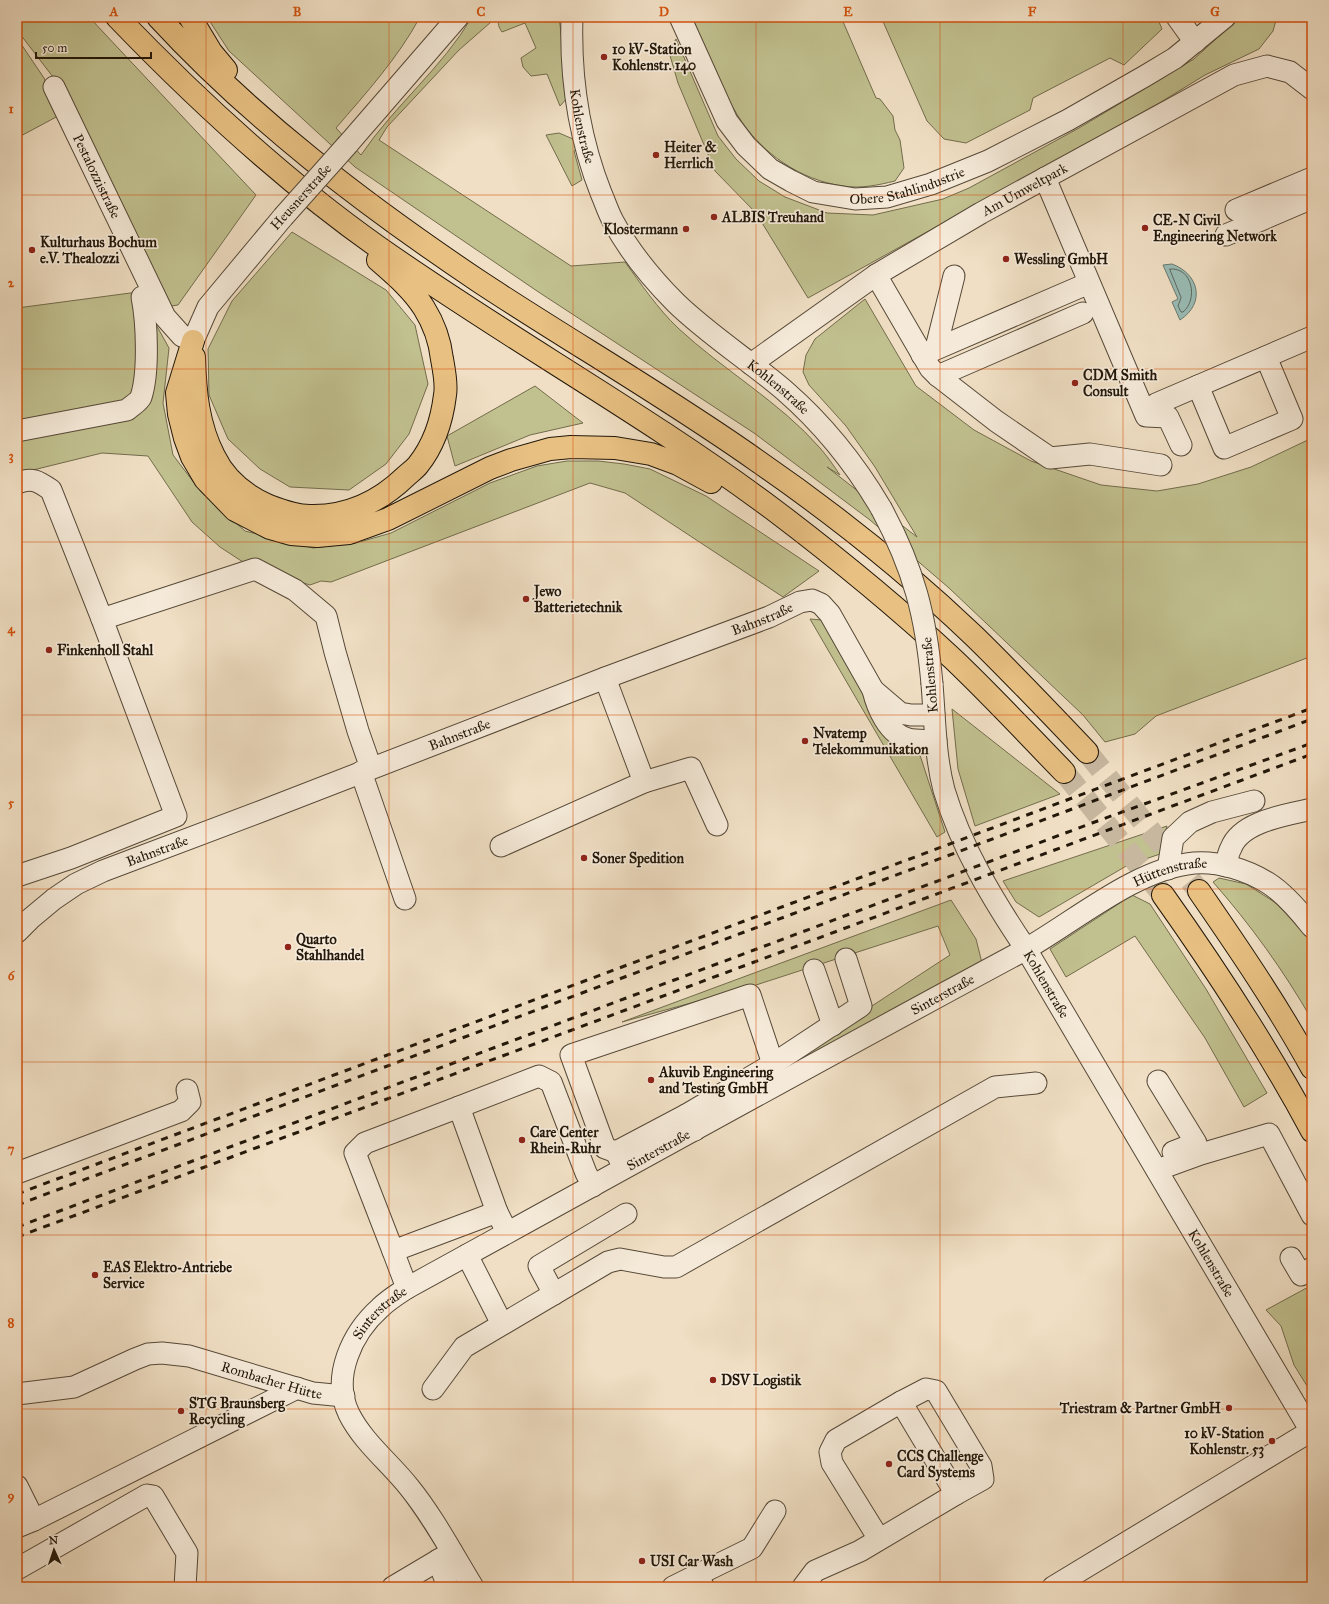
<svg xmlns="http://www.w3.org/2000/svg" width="1329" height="1604" viewBox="0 0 1329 1604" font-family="'IM FELL Great Primer',serif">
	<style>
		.green { fill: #c1c08f; stroke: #726c4c }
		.water { fill: #9abcb5; stroke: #6a7a70 }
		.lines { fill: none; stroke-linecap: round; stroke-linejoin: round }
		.shore { stroke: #5e6a5f; stroke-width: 1 }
		.highway-tunnel { stroke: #c7b79f; stroke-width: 22; stroke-dasharray: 22 11; stroke-linecap: butt }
		.minor-casing { stroke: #564938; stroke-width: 23 }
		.highway-casing { stroke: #221709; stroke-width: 24 }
		.minor { stroke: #f5ead9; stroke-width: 21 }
		.highway { stroke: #e8c082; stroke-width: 22 }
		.rail { stroke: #221709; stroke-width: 3; stroke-dasharray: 7 7; stroke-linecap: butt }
		.minor-bridge-casing { stroke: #564938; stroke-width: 23; stroke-linecap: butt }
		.minor-bridge { stroke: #f5ead9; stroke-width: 21 }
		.grid { fill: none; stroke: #d4520c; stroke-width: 1; stroke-opacity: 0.55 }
		.poi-dot { fill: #8f2418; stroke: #f5ead9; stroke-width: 1.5 }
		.labels { text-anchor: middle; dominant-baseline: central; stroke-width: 3.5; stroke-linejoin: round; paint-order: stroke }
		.poi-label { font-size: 14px; font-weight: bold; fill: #221709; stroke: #f5ead9; text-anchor: start }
		.street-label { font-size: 14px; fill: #221709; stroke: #f5ead9 }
		.neatline { fill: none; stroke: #d4520c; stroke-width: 1.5 }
		.grid-label { font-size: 13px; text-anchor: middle; font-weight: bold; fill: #d4520c }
	</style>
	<rect width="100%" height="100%" fill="#f0dfc4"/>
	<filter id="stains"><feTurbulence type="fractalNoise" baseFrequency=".005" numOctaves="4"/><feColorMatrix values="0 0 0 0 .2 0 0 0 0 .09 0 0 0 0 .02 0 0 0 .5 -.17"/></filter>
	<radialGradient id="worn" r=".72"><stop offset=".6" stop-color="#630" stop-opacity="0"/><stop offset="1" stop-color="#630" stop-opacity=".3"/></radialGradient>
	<path class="green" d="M17,17h72l167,178 -78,110 -13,2 -41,-88 -71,-142 -36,-47z
		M207,17h213c-22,41 -54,76 -84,111l25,27c33,-49 81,-87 111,-138h21l-2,5 -32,28 -72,77 -8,13 192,126 54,-4c16,22 33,47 53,66 45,42 102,74 142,120 7,8 14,18 20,27l-13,-8 90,70 -42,-70 -29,-41 -37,-41 -6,-13 3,-17 9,-16 50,-40 51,87 58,44 57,31 70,24 56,6 41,-7 53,-17 61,-29v218l-156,60 -21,18 -30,8 -22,-27 -134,-127 -79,-68 -116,-87 -217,-142 -182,-124 -126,-116z
		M499,17h60l10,79 -9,10 -13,-32 -16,2 -8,-9 -2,-9 15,-10 -11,-25 -23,9c-3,-4 -5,-9 -3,-15z
		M692,17h149l35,81 4,1 13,17 2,14 5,10 4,28 -9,13c-17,4 -34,8 -52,5 -43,-6 -82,-33 -105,-70 -19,-31 -32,-65 -46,-99z
		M881,17h276l5,12 -38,36 -14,-7 -77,40 -3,12 -64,33 -22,-4 -17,-18z
		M1240,17h37l-4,14 -14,18 -54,26 -44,27 -353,196 -52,-85 -41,-42 -37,-88 -9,-31 7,-13 42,97 18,23 23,22 26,16 42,16 46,2 70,-16 26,-11 110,-60 115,-69z
		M17,38l27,40 16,37 -43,23z
		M559,133l14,6 4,11 -3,1 8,29 -10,6 -26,-51z
		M292,232l94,58 29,35 13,59 -19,50 -23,30 -37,26 -59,-3 -30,-18 -32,-30 -19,-44 -1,-46 24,-48z
		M138,292l31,56 -6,55 10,52 28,37 44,39 68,17 43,-5 35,-10 99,-50 47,-17 30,-5h31l26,3 26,5 56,27 113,75 -36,26 -158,-104 -35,-10 -259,99 -10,-1 -11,4 -61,-19 -29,-19 -28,-25 -44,-66 -46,-3 -73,18 -12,4v-167z
		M535,386l48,37 -53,12 -75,31 -8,-30z
		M810,619l12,1 61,110 35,19 27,83 -8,5z
		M952,709l108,85 -85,32 -17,-57z
		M1167,826l-7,28 -32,11 -89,52 -23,-15 -13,-21z
		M1219,878l27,6 38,24 28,32v80c-28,-49 -62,-96 -99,-138z
		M1132,895l18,9 56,85 61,104 -23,14 -39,-69 -70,-102 -69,41 -16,-28z
		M951,900l25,39 6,24 -284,155 62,-39 190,-124 -12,-29 -182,59 -134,37z
		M1312,1285v109l-18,-29 -13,-39 -15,-16z"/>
	<path class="water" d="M1172,264c27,10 34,39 8,56l-8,-18 6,-3 -15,-34z"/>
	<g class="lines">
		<path class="shore" d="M1170,269c23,-2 28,31 13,43h-2l-3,-6 3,-8z"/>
		<path class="highway-tunnel" d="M1087,752l112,139
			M1064,772l99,123"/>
		<g class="minor-casing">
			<g id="minor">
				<path id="s1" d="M572,17c-2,60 7,120 29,176 4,9 7,19 12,28 16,30 39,58 63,82 33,32 74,58 109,88 39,34 70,73 96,117"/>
				<path id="s2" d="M680,17l47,104 19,25 24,23 21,12 22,11 42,7 32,-2 44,-13 57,-23 80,-41 77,-44 30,-18 50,-41"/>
				<path d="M1177,17l18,25"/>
				<path id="s3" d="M54,87l111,230 17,19 11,5 15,-34 75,-90"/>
				<path d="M348,144l110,-127"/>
				<path d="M1045,178l101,238 22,1 13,28"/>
				<path d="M1236,210l76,-32"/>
				<path d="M1226,235l86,-37"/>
				<path d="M876,275l54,93 8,8 58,45 54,37 40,-4 71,11"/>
				<path d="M936,348l18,-72"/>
				<path d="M922,355l167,-72"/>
				<path id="s4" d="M751,364l125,-89 105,-62 253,-138 33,-9 23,6 22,17"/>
				<path d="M938,376l145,-63"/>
				<path d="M1198,386l26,62 68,-29 -26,-62"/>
				<path d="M1156,404l156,-67"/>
				<path d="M17,431l110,-21c4,-4 12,-8 14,-13 8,-24 6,-75 1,-100l11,-3"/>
				<path d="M17,483c15,-6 21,-2 34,7l51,129 74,197 -105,42 -54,18"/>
				<path d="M102,619l153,-50 40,21 31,26 9,36 23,79 13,37"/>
				<path id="s5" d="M932,684c3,36 3,72 12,106 17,57 49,110 82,159l286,484"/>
				<path d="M934,715h-23l-11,-2 -27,-23c4,17 15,44 35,49 8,2 19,1 28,2"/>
				<path d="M361,772l44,127"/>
				<path d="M644,782l47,-14 26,57"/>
				<path d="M501,846l143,-64 -39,-104"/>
				<path d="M1226,866c1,-6 2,-13 5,-18 10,-27 56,-33 81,-39"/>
				<path d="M1168,869l5,-31 17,-16 22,-10 42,-11"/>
				<path id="s6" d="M17,932l13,-13 24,-20 22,-15 27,-13 159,-60 343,-133 164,-61 31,-15 12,-2 9,4 9,10 43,76"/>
				<path d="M814,970l19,55"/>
				<path d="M1158,1081l38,62 -23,9"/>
				<path d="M459,1107l80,-31 12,6 35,91 7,13"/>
				<path d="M695,1130l-9,-15 87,-51 88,-58 -15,-47"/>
				<path d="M616,1152l-11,-4 -34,-93 179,-60 23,69"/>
				<path d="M622,1164l-6,-12 70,-37"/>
				<path d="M1157,1170l44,-16 68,-20 43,81"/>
				<path d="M17,1173l164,-62 9,-9 -3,-12"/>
				<path d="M393,1251l-38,-98 10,-10 94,-36 38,105"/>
				<path d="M467,1255l35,69"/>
				<path d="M1291,1258l10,17 11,-7"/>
				<path d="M407,1288l-14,-37 104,-39 6,12"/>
				<path d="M554,1294l-15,-28 87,-52"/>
				<path d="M433,1389l31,-42 144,-85 12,-3 44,8h12l319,-180 41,-4"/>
				<path id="s7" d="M17,1394l57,-7 61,-28 13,-5 14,-1 27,3 124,37 31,3"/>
				<path d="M901,1402l25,-13 10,2 45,75 2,13 -27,15"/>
				<path d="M17,1486l17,34"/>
				<path d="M17,1527l17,-7 263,-132"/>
				<path d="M438,1560l10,27"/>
				<path d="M17,1569l130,-74 6,1 34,57 -2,34"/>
				<path d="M697,1575l55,-27 23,-37"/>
				<path d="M393,1587l59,-35"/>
				<path id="s8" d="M473,1587c-21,-34 -39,-69 -64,-100 -19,-24 -46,-45 -60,-73 -18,-37 3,-81 31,-106 8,-8 18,-14 27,-20 204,-112 407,-225 612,-335 53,-29 115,-84 175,-90 25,-2 53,7 74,20 16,10 33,30 44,44"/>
				<path d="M673,1587l24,-12 6,11"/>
				<path d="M803,1587l12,-16 45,-20 96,-57 -55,-92 -65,38 -6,12 2,11 47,76"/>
				<path d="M1053,1587l258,-156"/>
			</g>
		</g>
		<g class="highway-casing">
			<path id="highway" d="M117,17c81,84 166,163 261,230 129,91 269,168 396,263 62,47 122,96 179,149 38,36 74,75 111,113
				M158,17c94,102 207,188 322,265 91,60 187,115 276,178 77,53 151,112 218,176 39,38 76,77 113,116
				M190,17l21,35 15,18
				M193,341l-16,52 2,21 6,24 7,19 13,22 30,31 35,18 21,6 26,2 32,-3 39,-14 102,-51 21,-8 39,-11 21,-2 44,1 36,6 27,10 33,18
				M194,357c1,35 4,68 20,99 11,23 32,40 55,50 13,5 27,10 41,10 36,1 69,-14 95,-39 4,-4 10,-8 13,-12 16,-20 24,-45 27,-70 2,-11 -1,-25 -3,-36 -2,-18 -8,-35 -18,-51 -12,-19 -29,-33 -46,-48
				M1199,891c40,58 79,115 113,177
				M1163,895c54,76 105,154 149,236"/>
		</g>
		<use href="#minor" class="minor"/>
		<use href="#highway" class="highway"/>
		<path class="rail" d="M17,1194l1295,-486
			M17,1205l1295,-486
			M17,1227l1075,-404 220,-80
			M17,1237l1295,-483"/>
		<g class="minor-bridge-casing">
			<path id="minor-bridge" d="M283,217l65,-73
				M881,508c33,61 45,108 51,176"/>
		</g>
		<use href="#minor-bridge" class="minor-bridge"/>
	</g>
	<path class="grid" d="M206,17v1570M389,17v1570M573,17v1570M756,17v1570M940,17v1570M1123,17v1570M17,195h1295M17,369h1295M17,542h1295M17,715h1295M17,889h1295M17,1062h1295M17,1235h1295M17,1409h1295"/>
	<g class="poi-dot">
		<circle cx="604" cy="57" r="4"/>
		<circle cx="656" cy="155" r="4"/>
		<circle cx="714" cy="217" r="4"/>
		<circle cx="1145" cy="228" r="4"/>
		<circle cx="686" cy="229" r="4"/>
		<circle cx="32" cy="250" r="4"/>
		<circle cx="1006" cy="259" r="4"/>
		<circle cx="1075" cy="383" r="4"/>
		<circle cx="526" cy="599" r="4"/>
		<circle cx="49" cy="650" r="4"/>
		<circle cx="805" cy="741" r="4"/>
		<circle cx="584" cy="858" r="4"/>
		<circle cx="288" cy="947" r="4"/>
		<circle cx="651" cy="1080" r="4"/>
		<circle cx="522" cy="1140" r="4"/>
		<circle cx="95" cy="1275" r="4"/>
		<circle cx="713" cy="1380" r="4"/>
		<circle cx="1229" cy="1408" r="4"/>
		<circle cx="181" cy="1411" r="4"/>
		<circle cx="1272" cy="1441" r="4"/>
		<circle cx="889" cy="1464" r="4"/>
		<circle cx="642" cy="1561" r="4"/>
	</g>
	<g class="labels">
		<g class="poi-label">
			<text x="612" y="49">10 kV-Station<tspan x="612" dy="16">Kohlenstr. 140</tspan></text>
			<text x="664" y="147">Heiter &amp;<tspan x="664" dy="16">Herrlich</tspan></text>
			<text x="722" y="217">ALBIS Treuhand</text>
			<text x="1153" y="220">CE-N Civil<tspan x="1153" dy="16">Engineering Network</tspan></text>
			<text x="678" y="229" text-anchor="end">Klostermann</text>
			<text x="40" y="242">Kulturhaus Bochum<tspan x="40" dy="16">e.V. Thealozzi</tspan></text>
			<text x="1014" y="259">Wessling GmbH</text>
			<text x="1083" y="375">CDM Smith<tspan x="1083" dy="16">Consult</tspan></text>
			<text x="534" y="591">Jewo<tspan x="534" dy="16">Batterietechnik</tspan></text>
			<text x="57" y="650">Finkenholl Stahl</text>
			<text x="813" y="733">Nvatemp<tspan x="813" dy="16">Telekommunikation</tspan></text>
			<text x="592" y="858">Soner Spedition</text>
			<text x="296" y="939">Quarto<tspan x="296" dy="16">Stahlhandel</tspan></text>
			<text x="659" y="1072">Akuvib Engineering<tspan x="659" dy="16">and Testing GmbH</tspan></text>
			<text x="530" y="1132">Care Center<tspan x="530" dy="16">Rhein-Ruhr</tspan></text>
			<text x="103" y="1267">EAS Elektro-Antriebe<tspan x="103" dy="16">Service</tspan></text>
			<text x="721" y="1380">DSV Logistik</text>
			<text x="189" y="1403">STG Braunsberg<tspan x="189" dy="16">Recycling</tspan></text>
			<text x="1221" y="1408" text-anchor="end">Triestram &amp; Partner GmbH</text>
			<text x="1264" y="1433" text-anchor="end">10 kV-Station<tspan x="1264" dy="16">Kohlenstr. 53</tspan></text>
			<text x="897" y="1456">CCS Challenge<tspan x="897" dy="16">Card Systems</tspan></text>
			<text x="650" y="1561">USI Car Wash</text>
		</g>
		<g class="street-label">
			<text stroke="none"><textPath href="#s1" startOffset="110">Kohlenstraße</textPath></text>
			<text stroke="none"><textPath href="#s3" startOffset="99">Pestalozzistraße</textPath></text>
			<text stroke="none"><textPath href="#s2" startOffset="324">Obere Stahlindustrie</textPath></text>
			<text stroke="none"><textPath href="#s4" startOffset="325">Am Umweltpark</textPath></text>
			<text transform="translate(301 197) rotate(-48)">Heusnerstraße</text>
			<text stroke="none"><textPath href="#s1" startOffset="446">Kohlenstraße</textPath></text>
			<text stroke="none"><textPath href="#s6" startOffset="812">Bahnstraße</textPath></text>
			<text transform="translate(930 675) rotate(-95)">Kohlenstraße</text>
			<text stroke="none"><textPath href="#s6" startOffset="488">Bahnstraße</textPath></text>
			<text stroke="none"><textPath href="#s6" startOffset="164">Bahnstraße</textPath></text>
			<text stroke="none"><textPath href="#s8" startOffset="1236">Hüttenstraße</textPath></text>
			<text stroke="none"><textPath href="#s5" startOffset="327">Kohlenstraße</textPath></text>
			<text stroke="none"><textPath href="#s8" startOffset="976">Sinterstraße</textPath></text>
			<text stroke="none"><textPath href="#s8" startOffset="652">Sinterstraße</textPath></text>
			<text stroke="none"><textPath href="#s5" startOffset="651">Kohlenstraße</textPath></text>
			<text stroke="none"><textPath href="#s8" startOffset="328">Sinterstraße</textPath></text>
			<text stroke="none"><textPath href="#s7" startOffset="266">Rombacher Hütte</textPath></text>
		</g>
	</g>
	<rect width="1329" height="1604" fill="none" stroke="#f0dfc4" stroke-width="44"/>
	<g transform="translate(54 1550) rotate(357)" stroke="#f5ead9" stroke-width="3" paint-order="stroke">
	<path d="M0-3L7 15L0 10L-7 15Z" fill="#221709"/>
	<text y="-6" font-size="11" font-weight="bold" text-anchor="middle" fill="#221709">N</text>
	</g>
	<path d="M36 52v6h115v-6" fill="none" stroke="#221709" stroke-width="2"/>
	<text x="42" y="52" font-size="12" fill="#221709" stroke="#f5ead9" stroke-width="3" paint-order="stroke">50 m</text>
	<rect x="22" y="22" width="1285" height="1560" class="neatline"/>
	<g class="grid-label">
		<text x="114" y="16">A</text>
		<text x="297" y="16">B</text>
		<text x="481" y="16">C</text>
		<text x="664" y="16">D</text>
		<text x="848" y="16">E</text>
		<text x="1032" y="16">F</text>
		<text x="1215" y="16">G</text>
		<text x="11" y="113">1</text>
		<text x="11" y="287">2</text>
		<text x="11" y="460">3</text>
		<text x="11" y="633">4</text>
		<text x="11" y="807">5</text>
		<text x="11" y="980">6</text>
		<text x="11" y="1153">7</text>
		<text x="11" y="1327">8</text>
		<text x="11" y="1500">9</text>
	</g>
	<rect width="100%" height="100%" filter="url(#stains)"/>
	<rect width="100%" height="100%" fill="url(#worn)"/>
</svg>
